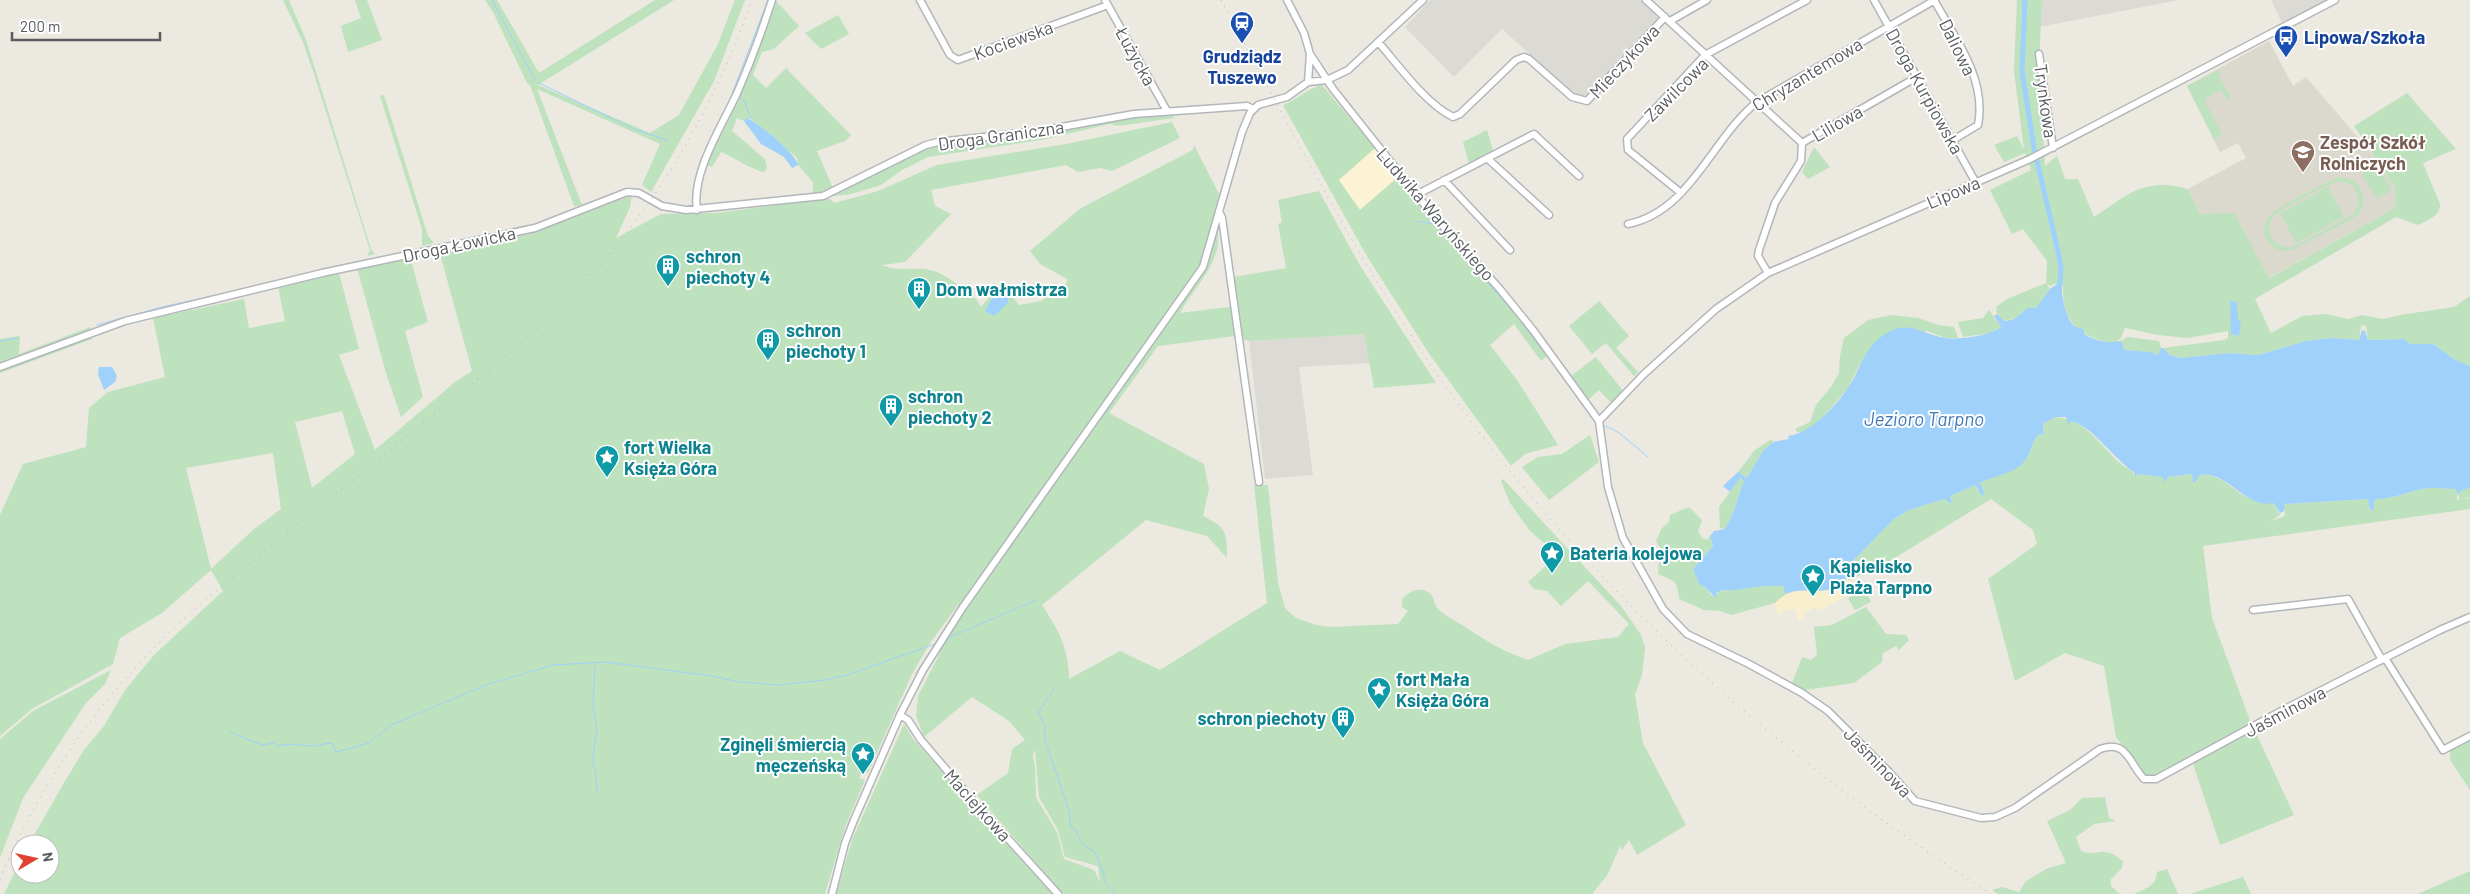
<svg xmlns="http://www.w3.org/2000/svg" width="2470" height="894" viewBox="0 0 2470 894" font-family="Barlow,sans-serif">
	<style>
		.commercial { fill: #fbf3d4 }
		.industrial { fill: #dcdad4 }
		.education { fill: #dbd8ce }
		.green { fill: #bde2bd; fill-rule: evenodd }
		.sand { fill: #f7efce }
		.water { fill: #a0d1fa }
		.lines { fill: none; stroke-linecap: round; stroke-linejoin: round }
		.stream { stroke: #a0d1fa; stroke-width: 1 }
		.canal { stroke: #a0d1fa; stroke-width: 5 }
		.minor-casing { stroke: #b3b6ba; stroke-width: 9 }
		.minor { stroke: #fff; stroke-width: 6 }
		.rail { stroke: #b1b2b2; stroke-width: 1; stroke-dasharray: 1 6; stroke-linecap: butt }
		.labels { text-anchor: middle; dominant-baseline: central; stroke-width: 4; stroke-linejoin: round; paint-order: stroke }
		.transit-label { font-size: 18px; font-weight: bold; fill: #164399; stroke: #fff; text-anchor: start }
		.street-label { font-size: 18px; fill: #595c60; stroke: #fff }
		.education-label { font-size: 18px; font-weight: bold; fill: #785e54; stroke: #fff; text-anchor: start }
		.culture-label { font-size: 18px; font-weight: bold; fill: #0d838f; stroke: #fff; text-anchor: start }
		.water-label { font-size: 19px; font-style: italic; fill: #4278b2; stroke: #fff }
	</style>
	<rect width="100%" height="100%" fill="#ebe9e0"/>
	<path class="commercial" d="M1375,148l23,29 -38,33 -22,-30z"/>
	<path class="industrial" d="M1430,0h211l19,19 -74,80 -8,-1 -76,-69 -48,48 -49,-50z
		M2042,0h137l-140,27z
		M2271,0h55l-44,23z
		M1364,334l7,29 -72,4 14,108 -48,4 -16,-138z"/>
	<path class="education" d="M2269,41l24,45 13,-9 68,79 21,31 1,6v11l-4,6 -124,68 -34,-64h-34l-12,-25 58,-31 -8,-15 -18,9 -33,-66z"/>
	<path class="green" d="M283,0h6l17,40 65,209 4,5 -8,2 3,-6 -57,-179 -10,-29z
		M355,0h12l15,40 -34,12 -7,-26 20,-8z
		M485,0h12l42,73 116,-73h19l-136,85 112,48 29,-18 39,-71 17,-44h10l-31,81 -63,111 -9,-7 18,-41 -123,-55 45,116 -8,1 -44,-121 -3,-2 -34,-71z
		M2017,0h25l-3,63 6,103 12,-10 8,23h13l16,38c35,-23 50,-40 94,-28l12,25 34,-1 35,65 123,-68 4,-6 -1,-17 -41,-61 53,-33 49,56 -33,14 17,41c1,12 -12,16 -22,21l-22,-8 -141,82 16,34 31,-17 24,-2 22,5 14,-4 21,4 17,-4 54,-8 16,-11v70l-16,-7 -21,-15h-23l-6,-5 -36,1 -2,-14 -5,-1 -2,15 -27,-2 -26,3 -48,14 -30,-2 -47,5 -11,-3 -7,-7 61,-8 4,-2v-7l-40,7 -30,-3 -33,-7 -4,10 -6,5c-35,-4 -53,-21 -52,-57l-6,-3 -7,3 -4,-3 1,-22 -24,-32 -11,5 -22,-44 41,-20 -6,-17 -21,9 -10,-17 23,-9 7,14 -10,-79z
		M776,1l23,25 -25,23 -12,3 -9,23 13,13 20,-20 65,67 -6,6 -28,10 16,37 -10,5h-10v-11l-15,-17 -1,-7 -46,-39 -5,-1 -2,3 -7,-3 -5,13 33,28 2,8 -2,5c-12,-1 -31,-15 -44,-20l-9,15 -6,-2 25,-49z
		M838,15l11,19 -28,15 -16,-16z
		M2219,70l3,4 -3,2 12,22 -4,2 -6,-10 -17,9 18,36 -8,4 -27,-53z
		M1322,85l53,63 -36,32 21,30 38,-33 108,124 42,54 -7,6 -27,-37 -24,21 27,35 41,65 -33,9 -14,12 -81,-111 -65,-102 -82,-148c14,-5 25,-17 39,-20z
		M384,95l44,141 6,7 -12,3v-17l-42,-133z
		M1172,114l2,4 -56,8 -8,-2 -69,16 -113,17 -26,13 -21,15 -30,9 -19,2 95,-48 113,-15 96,-17z
		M1172,122l8,16 -68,33 -12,-3 -22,4 -12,-7 -135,25 4,16 16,8 -46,48 -23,3c13,6 28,3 42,4 19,1 39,20 53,31l4,7 20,-24 18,22 22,-4 26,-18v-4l-27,-15 -10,-13 51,-43 112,-58 1,-5 25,49 -6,26c19,33 -18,65 -33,93l57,-7 -3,-29 52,-9 -8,-44 4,-2 -4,-22 41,-9 40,73 77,119 -62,5 -10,-54 -115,7 -14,-5 -77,10 -49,67 95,51 5,25 -6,27c24,12 24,16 24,42l-20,-22 -61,-16 -104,85c17,26 26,42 27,74l51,-28 40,19 107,-67 -13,-118h14l10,98 7,25 11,10 20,7 15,2 67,-3 10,-13 -6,-4v-8c6,-6 14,-12 24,-8 9,3 7,13 12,18 8,8 20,13 29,19 22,15 36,23 61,32l37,-16 53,-7 11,-13 -41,-43 -27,25 -14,-15 -13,-2 -6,-7 30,-27 -28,-24 -20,-28 -9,-22 2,-2 118,127 20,29 4,12 -3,28 -7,20 8,48 43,82 -49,30 -8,-15 -7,10 -2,-4 -12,28 -16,20h-529l-86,-99 31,-22 4,-24 13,-9 -16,-19 -37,-24 -48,40 -8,-21 2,-20 23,-45 -27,24 47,-69 -3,-1 -28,38 -18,31 -44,99 -6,-2 -3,7 6,2 -20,47 -20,67h-821l16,-32v12h30v-30h-21l36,-63 19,-31 20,-24 21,-36 29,-35 69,-64 -12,-21 -49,43 -42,25 -7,26 -81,45 -32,27v-221l23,-51 63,-17 3,-39 19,-16 57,-15 -12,-59 91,-19 5,29 36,-7 -7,-34 61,-14 20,76 -20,6 36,95 80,-68 17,-11 -33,-121 99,-20 94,-35 -2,12 -14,31 45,-24 55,-1 62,-8 37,-8 15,2 4,4 44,-12 59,-26 129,-21zM342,411l13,43 -43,34 -17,-66zM273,453l8,56 -27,20 -43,40 -25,-101zM1035,749l4,48 19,33 7,27 33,9 2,16 -6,-12 -30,-11 -7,-27 -21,-34 -1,-31 -2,-11z
		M1487,130l6,20 -24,13 -6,-21z
		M1814,147l16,20 -22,12 -6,-7z
		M2377,165l15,25 -15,9 -15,-25z
		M2341,177l13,4 5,5 5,13 -4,13 -5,5 -63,33c-8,2 -15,1 -21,-5 -8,-8 -9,-20 -2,-29 6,-8 61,-36 72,-39zM2339,181l11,3 5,4 4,12 -3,11 -5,5 -58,31c-6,1 -13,0 -18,-5 -7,-7 -8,-18 -2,-25 5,-7 57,-34 66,-36z
		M2328,187l16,30 -48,26 -16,-30z
		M410,257l18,65 -23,9 18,66 -22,20 -15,-44 -29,-105z
		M2046,283l4,6 -14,19 -14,4 -3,5 -15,4 -7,-7 -1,-7 11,-8z
		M1599,301l30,35 -13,12 22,24 -4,4 -28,-33 -14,11 -23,-28z
		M1989,310l12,17 -11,6 -27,4 -5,-15 25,-4z
		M1891,315l28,3 19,7 16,2 4,11h-12l-19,-7 -67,33 -12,24 -32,37 -10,7h-9l-2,-3 15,-7 6,-17 15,-18 8,-14 1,-17 4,-18 24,-18z
		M90,327l2,12 -92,34v-34l20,-3 -1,18z
		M2128,337l31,4 2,7 -3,7 -9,-3 -24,-2 -4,-9z
		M1596,357l28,35 -12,12 -13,-14 -11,10 -17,-24z
		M2056,417c30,2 45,30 65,47 6,5 13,6 15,13l3,-3 29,3 24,-3 1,7 3,1 3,-7c19,-4 33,15 48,22 9,5 17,6 27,6l6,12 -9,6 14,-5 -1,-12 84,-5 2,12h3l2,-12c16,0 31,-6 46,-10 12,-2 24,0 36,0v11l3,-1 -2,-4 4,-5 8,-2v10l-8,1h8v10l-267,37 9,72 40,108 -105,52 -31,-41 -12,-71 -39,-13 -50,28 -27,-102 49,-35 -4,-14 -42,-31 -111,68 7,-12 -24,19 -15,6 -2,-6 -6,-2 8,-6 46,-47 15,-9 35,-11 8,5 -2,-8 25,-11 3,6 7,2 -5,-10c13,-7 34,-11 43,-20 8,-8 9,-21 16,-29l5,1 -1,-11z
		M1590,435l9,27 -50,38 -27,-33 16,-10 24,-3z
		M1772,439l1,3 -10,9 -16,27 -9,-6 17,-22z
		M1740,478l5,3c-8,16 -11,33 -20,48l-5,-1 -1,-21z
		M1689,507l13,13 -4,11 4,7 5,2 3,-4 3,10 -20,23 6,15 6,3 7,9c10,-9 58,-11 73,-10v8h2l-12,9 -44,12 -11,-4 -16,-1 -25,-11c-2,-21 -6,-18 -21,-25l2,-26 -4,-7 6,-13 7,-6 1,-7z
		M1865,589l6,13 -16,8 -7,-12z
		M1866,607l20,27 20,1 3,5 -10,10 -3,-4 -13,7 -1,9 -28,21 -49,7 -13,-7 10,-26 9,3 6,-5 -3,-28 18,-2z
		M111,670l-6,14 -19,19 -63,95 -23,60v-119l33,-28z
		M904,724l9,15 139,155h-216l16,-54z
		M2254,729l40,86 -74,30 -28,-84z
		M2470,740v50l-20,-30v-9z
		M2105,797l4,21 7,3 -22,3 -18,13 5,14c17,7 20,-8 42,10l-1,7 -11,11v7l9,8h-122l-6,-4 10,-3 17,5 7,-11 20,-12 20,-6 -19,-42 23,-11 12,-12z
		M2167,869l11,25h-44c12,-6 22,-7 23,-22z
		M2470,871v23h-52z
		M2243,877l8,17h-61l3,-1z"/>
	<path class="sand" d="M1847,578l6,10 -2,6 -32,17 -3,-4 -12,6 2,4 -8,4 -2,-12 -8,1 -10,5 -3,-12c6,-6 12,-10 20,-12 19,-3 38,6 52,-13z"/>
	<path class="water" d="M746,118c10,2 53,39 52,47l-6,3 -8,-11 -23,-13 -17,-23z
		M2058,279l4,1c-1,12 2,32 9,42 3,6 8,5 13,8v4c11,7 25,10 37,7l4,9 25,2 8,3 3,-7h2l7,7 11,3 47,-5 30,2 48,-14 26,-3 27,2 3,-10 3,1 3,9 36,-1 6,5h23l21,15 16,7v122l-8,2 -4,5 -2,-6c-11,0 -23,-2 -35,0 -15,4 -30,10 -46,10l-2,12 -3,-1 -2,-11 -83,5 -1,7 -4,2 -6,-10c-28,7 -47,-34 -75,-28l-3,7h-3l-1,-8 -24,3 -3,6 -2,-6 -24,-3 -4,3v-4c-20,-13 -42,-46 -63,-52l-4,3 -2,-7h-10l-13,7 1,11 -5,-1c-7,8 -8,20 -15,28 -9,11 -30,14 -44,21l5,10 -3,3 -7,-11 -25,11 2,8 -8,-5 -35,11 -15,9 -46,47 -8,5 6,3 1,4c-13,18 -32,11 -50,13 -4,0 -8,2 -12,3l-1,-8c-17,-1 -31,1 -48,4 -7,1 -13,-1 -20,3v5l-11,-11 -6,-3 -6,-15 20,-23 -3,-10 4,-5 11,-2c9,-15 13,-32 19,-48l-4,-3 -10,14 -7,-6 15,-14 9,6 16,-27 10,-9 16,-3 -1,-3c24,-2 54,-36 66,-58 7,-14 13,-31 27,-41 26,-20 39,-3 64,1 15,2 44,-2 56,-11l-7,-11 3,-2 7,7c12,-1 15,-5 23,-13h9l14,-19 7,-5z
		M1001,292h5l2,3v8l-14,13 -9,-5 6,-11z
		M2230,301l7,1 1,17 3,4 -2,13 -8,-2z
		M99,367h13l5,9 -2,6 -11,8 -6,-16z"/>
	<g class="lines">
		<path class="stream" d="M492,0l43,80
			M539,83l95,46 33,11
			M734,95l-2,-1 36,-94
			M740,98l4,2 7,19
			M1426,215l88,97
			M1416,221l17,3
			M1521,322l29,38
			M97,325l65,-18 68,-15
			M0,341l18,-3
			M1555,367l34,45
			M1603,425l15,7 30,25
			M948,638l88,-38
			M595,667l-2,37 4,25 -5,34 4,10 1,19
			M1054,688l-16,25 8,14 -2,7 1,7 24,69 2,17 5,3 6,14 13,8 9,22v7l12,13
			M230,732l32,13 12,-2 3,3c14,-4 22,0 36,0 7,0 13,-4 20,-2l3,8 33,-9 22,-18 95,-40 67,-20 52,-3 107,14 28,6 38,3 47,-5 22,-5 88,-31"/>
		<path class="canal" d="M2025,0l-3,71 12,77 24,103 3,17 -1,17"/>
		<g class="minor-casing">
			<path id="minor" d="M920,0l30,55 8,5 150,-55
				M1105,0l62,111
				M1287,0l17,33 6,21 23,35 99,125 67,74 34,42 66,91
				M1646,0l156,143
				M1874,0l102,183
				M1934,0c21,38 53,79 44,125l-25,15
				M1670,21l37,-21
				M1379,43c20,23 47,61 74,74l7,-3 56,-54 8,-3 5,2 43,38 15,4 78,-84
				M2039,54l14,94
				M1308,82l2,-28
				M1802,143l115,-66
				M1487,158l62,57
				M1444,180l66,70
				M1681,193l-53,-43 -1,-11 78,-84 102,-55
				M1416,195l118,-61 45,42
				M697,210c-6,-38 26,-85 41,-119 13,-30 24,-60 34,-91
				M1219,211l3,7 37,264
				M1628,224c62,-12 84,-86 129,-122l178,-102
				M1768,273l-10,-17 1,-6 16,-47 26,-42 1,-18
				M0,367l125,-46 197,-48 213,-45 92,-36 12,1 23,13 24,4 137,-14 103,-51 12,-3 101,-11 95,-17 113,-8 6,3
				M1599,421l9,66 15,51 40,71 24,25 62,30 53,29 26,18 61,61 26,29 66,17 14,-1 20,-9 85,-59c27,-10 29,14 44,30h12l129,-70 155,-79 30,-13
				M1599,421l45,-47 72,-65 52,-36 262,-114 305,-159
				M2253,610l95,-11 34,61
				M2385,658l58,92 27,-14
				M900,715l8,5 13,20 41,48 96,106
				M832,894l13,-51 9,-23 46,-105 23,-45 40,-63 240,-340 39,-135 8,-19 8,-8 29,-8 21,-15 19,-2 21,-10 75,-70"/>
		</g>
		<use href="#minor" class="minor"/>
		<path class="rail" d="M1221,0c68,125 132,253 213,370 151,216 337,382 557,524
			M0,879c37,-88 90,-167 157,-234 36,-37 76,-68 116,-100 55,-45 110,-89 165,-134 46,-37 93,-74 134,-116 82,-83 142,-186 180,-295"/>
	</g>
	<defs>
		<g id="station-pin" transform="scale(1.25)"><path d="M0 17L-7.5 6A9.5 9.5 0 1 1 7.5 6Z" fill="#1a4fb4" stroke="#fff"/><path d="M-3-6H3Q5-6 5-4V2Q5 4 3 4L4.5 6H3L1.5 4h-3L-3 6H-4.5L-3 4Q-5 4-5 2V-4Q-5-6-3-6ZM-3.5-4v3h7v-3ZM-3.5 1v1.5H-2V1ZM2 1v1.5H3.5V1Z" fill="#fff"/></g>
		<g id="bus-pin" transform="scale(1.25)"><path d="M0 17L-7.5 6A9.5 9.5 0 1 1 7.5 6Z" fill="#1a4fb4" stroke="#fff"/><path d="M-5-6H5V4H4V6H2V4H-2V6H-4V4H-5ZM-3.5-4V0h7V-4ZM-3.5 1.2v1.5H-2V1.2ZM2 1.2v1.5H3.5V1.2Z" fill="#fff"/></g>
		<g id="school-pin" transform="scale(1.25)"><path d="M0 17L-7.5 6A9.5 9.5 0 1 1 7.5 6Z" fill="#8d6e63" stroke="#fff"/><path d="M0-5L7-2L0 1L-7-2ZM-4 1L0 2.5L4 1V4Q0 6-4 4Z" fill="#fff"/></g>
		<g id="building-pin" transform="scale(1.25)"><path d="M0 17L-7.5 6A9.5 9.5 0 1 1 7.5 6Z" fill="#0f9aa8" stroke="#fff"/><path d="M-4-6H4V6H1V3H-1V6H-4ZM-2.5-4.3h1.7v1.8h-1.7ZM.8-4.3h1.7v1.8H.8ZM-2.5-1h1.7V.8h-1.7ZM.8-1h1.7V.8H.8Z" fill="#fff"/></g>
		<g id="sight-pin" transform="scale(1.25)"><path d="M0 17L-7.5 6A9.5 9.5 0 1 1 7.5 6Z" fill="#0f9aa8" stroke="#fff"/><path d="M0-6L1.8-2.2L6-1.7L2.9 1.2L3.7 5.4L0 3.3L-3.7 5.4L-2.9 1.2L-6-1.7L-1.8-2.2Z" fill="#fff"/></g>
	</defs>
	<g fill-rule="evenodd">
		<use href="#station-pin" x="1242" y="23"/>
		<use href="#bus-pin" x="2286" y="37"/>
		<use href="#school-pin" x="2303" y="152"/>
		<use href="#building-pin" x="668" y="266"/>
		<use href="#building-pin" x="919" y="289"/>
		<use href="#building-pin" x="768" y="340"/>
		<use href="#building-pin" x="891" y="406"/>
		<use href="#sight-pin" x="607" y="457"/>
		<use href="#sight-pin" x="1552" y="553"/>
		<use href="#sight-pin" x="1813" y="576"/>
		<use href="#sight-pin" x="1379" y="689"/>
		<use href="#building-pin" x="1343" y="718"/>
		<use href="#sight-pin" x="863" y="754"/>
	</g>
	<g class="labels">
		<g class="transit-label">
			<text x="2304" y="37">Lipowa/Szkoła</text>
			<text x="1242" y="56" text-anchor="middle">Grudziądz<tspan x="1242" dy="21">Tuszewo</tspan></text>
		</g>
		<g class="street-label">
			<text transform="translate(1013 40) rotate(-20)">Kociewska</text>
			<text transform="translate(1958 47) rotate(64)">Daliowa</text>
			<text transform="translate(1136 56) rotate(61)">Łużycka</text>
			<text transform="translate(1624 61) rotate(-47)">Mieczykowa</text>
			<text transform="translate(1807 74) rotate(-31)">Chryzantemowa</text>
			<text transform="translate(1676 89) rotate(-45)">Zawilcowa</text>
			<text transform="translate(1925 91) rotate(61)">Droga Kurpiowska</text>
			<text transform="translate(2046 101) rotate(82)">Trynkowa</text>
			<text transform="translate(1837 123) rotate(-30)">Liliowa</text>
			<text transform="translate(1001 135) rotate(-8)">Droga Graniczna</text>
			<text transform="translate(1953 192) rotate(-23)">Lipowa</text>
			<text transform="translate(1436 214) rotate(49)">Ludwika Waryńskiego</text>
			<text transform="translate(459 244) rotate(-12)">Droga Łowicka</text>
			<text transform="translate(2285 711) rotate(-28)">Jaśminowa</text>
			<text transform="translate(1878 762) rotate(46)">Jaśminowa</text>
			<text transform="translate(978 805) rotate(48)">Maciejkowa</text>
		</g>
		<g class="education-label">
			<text x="2320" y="142">Zespół Szkół<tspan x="2320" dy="21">Rolniczych</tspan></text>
		</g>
		<g class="culture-label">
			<text x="686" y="256">schron<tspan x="686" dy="21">piechoty 4</tspan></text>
			<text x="936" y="289">Dom wałmistrza</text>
			<text x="786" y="330">schron<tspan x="786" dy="21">piechoty 1</tspan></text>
			<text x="908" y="396">schron<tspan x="908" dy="21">piechoty 2</tspan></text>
			<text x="624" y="447">fort Wielka<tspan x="624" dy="21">Księża Góra</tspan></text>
			<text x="1570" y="553">Bateria kolejowa</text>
			<text x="1830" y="566">Kąpielisko<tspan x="1830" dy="21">Plaża Tarpno</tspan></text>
			<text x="1396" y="679">fort Mała<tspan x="1396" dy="21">Księża Góra</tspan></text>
			<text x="1326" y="718" text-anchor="end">schron piechoty</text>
			<text x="846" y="744" text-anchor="end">Zginęli śmiercią<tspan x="846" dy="21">męczeńską</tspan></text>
		</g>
		<g class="water-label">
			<text x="1924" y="418">Jezioro Tarpno</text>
		</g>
	</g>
	<g transform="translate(35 859) rotate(81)"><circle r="24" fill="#ffffff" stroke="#bdbebf"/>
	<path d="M0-4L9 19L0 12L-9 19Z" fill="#df4231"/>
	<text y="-8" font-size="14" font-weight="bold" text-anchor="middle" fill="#595c60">N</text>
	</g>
	<path d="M12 32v8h148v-8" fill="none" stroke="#595c60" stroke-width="2.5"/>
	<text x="20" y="32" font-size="15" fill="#595c60" stroke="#ffffff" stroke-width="4" paint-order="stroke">200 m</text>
</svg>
